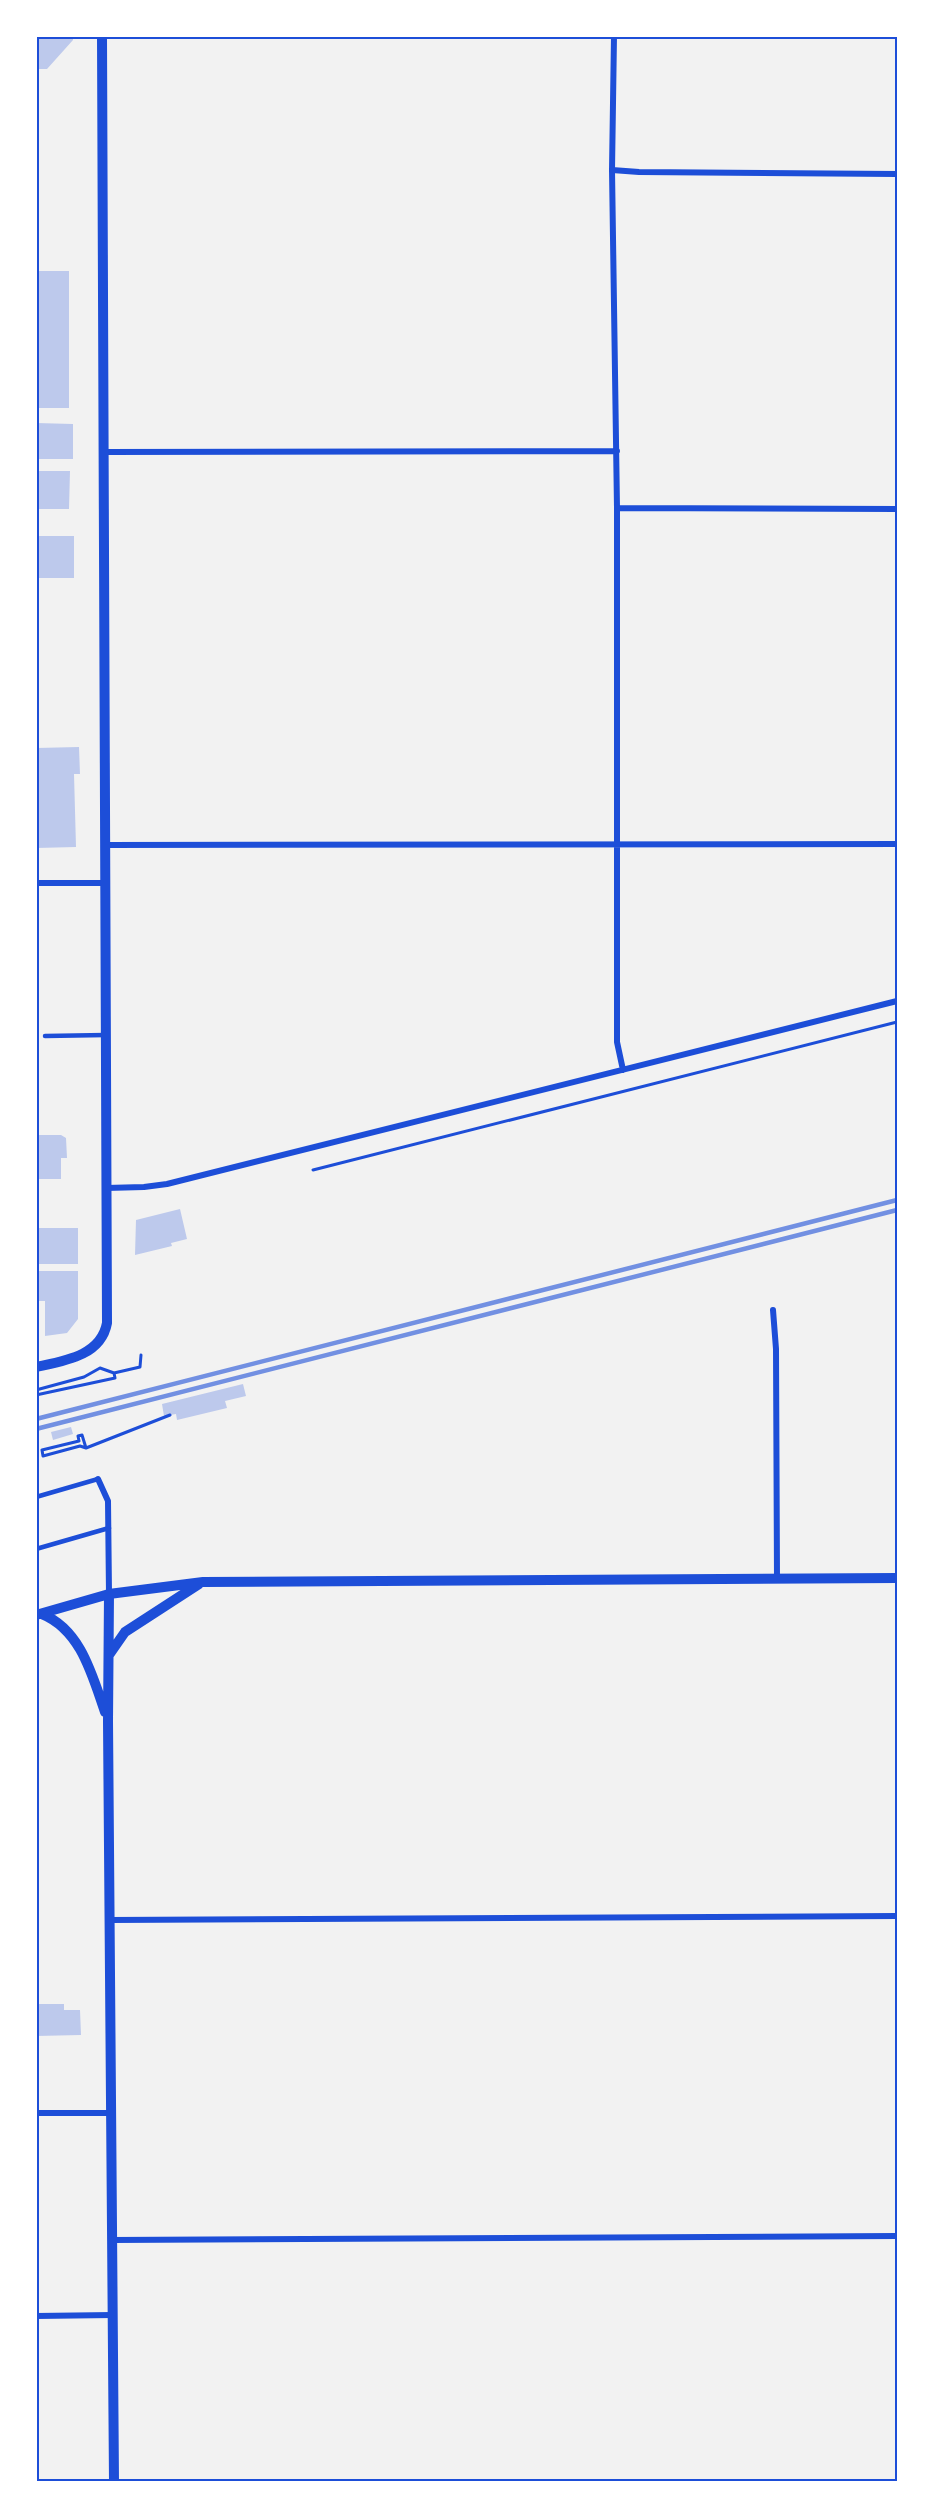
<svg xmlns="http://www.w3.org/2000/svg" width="933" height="2517" viewBox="0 0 933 2517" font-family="'Work Sans',sans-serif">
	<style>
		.building { fill: #bdc9ec }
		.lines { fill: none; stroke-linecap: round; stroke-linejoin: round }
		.path { stroke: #1d4ed8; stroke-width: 3 }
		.service { stroke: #1d4ed8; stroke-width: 4.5 }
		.minor { stroke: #1d4ed8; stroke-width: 6 }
		.tertiary { stroke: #1d4ed8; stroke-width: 10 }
		.rail { stroke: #7290e2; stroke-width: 4.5 }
		.neatline { fill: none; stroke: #1d4ed8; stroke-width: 2 }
	</style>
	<rect width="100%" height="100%" fill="#f2f2f2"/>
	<path class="building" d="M36,36h37v4l-26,29h-11z
		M36,271h33v137h-33z
		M36,423l37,1v35h-37z
		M36,471h34l-1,38h-33z
		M36,536h38v42h-38z
		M79,747l1,27h-6l2,73 -40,1v-100z
		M36,1135h25l5,3 1,20h-6v21h-25z
		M180,1209l7,30 -16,4 1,3 -37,9 1,-35z
		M36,1228h42v36h-42z
		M36,1271h42v48l-11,14 -22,3v-35h-9z
		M243,1384l3,12 -21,5 2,7 -50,12 -1,-6 -12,2 -2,-12z
		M71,1427l2,7 -20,6 -2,-8z
		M36,2004h28v6h16l1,25 -45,1z"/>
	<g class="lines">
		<path class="path" d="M313,1170l584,-148
			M114,1373l26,-6 1,-12
			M36,1390l48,-13 16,-9 14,5 1,5 -79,17
			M82,1435l-4,1 1,5 -37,9 1,6 37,-10 6,2 84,-33
			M82,1435l4,13"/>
		<path class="service" d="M45,1036l61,-1
			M36,1497l62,-18
			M36,1549l73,-21"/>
		<path class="minor" d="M614,36l-2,134 5,338v534l6,28
			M612,170l27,2 258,2
			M104,452l513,-1
			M617,508l280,1
			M106,845l791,-1
			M36,883h70
			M106,1188l38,-1 23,-3 730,-183
			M773,1310l3,39 1,230
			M98,1479l10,22 1,93
			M110,1920l787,-4
			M36,2113h75
			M112,2240l785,-4
			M36,2316l77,-1"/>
		<path class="tertiary" d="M36,1367c28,-6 65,-11 71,-44l-5,-1287
			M109,1594l-1,127 6,760
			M42,1614c39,16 50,61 63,98
			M36,1615l73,-21 94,-12 694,-4
			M109,1655l16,-23 74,-48"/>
		<path class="rail" d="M36,1419l861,-219
			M36,1429l861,-219"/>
	</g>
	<rect width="933" height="2517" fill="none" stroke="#ffffff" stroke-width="75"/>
	<rect x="38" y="38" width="858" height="2442" class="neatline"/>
</svg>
